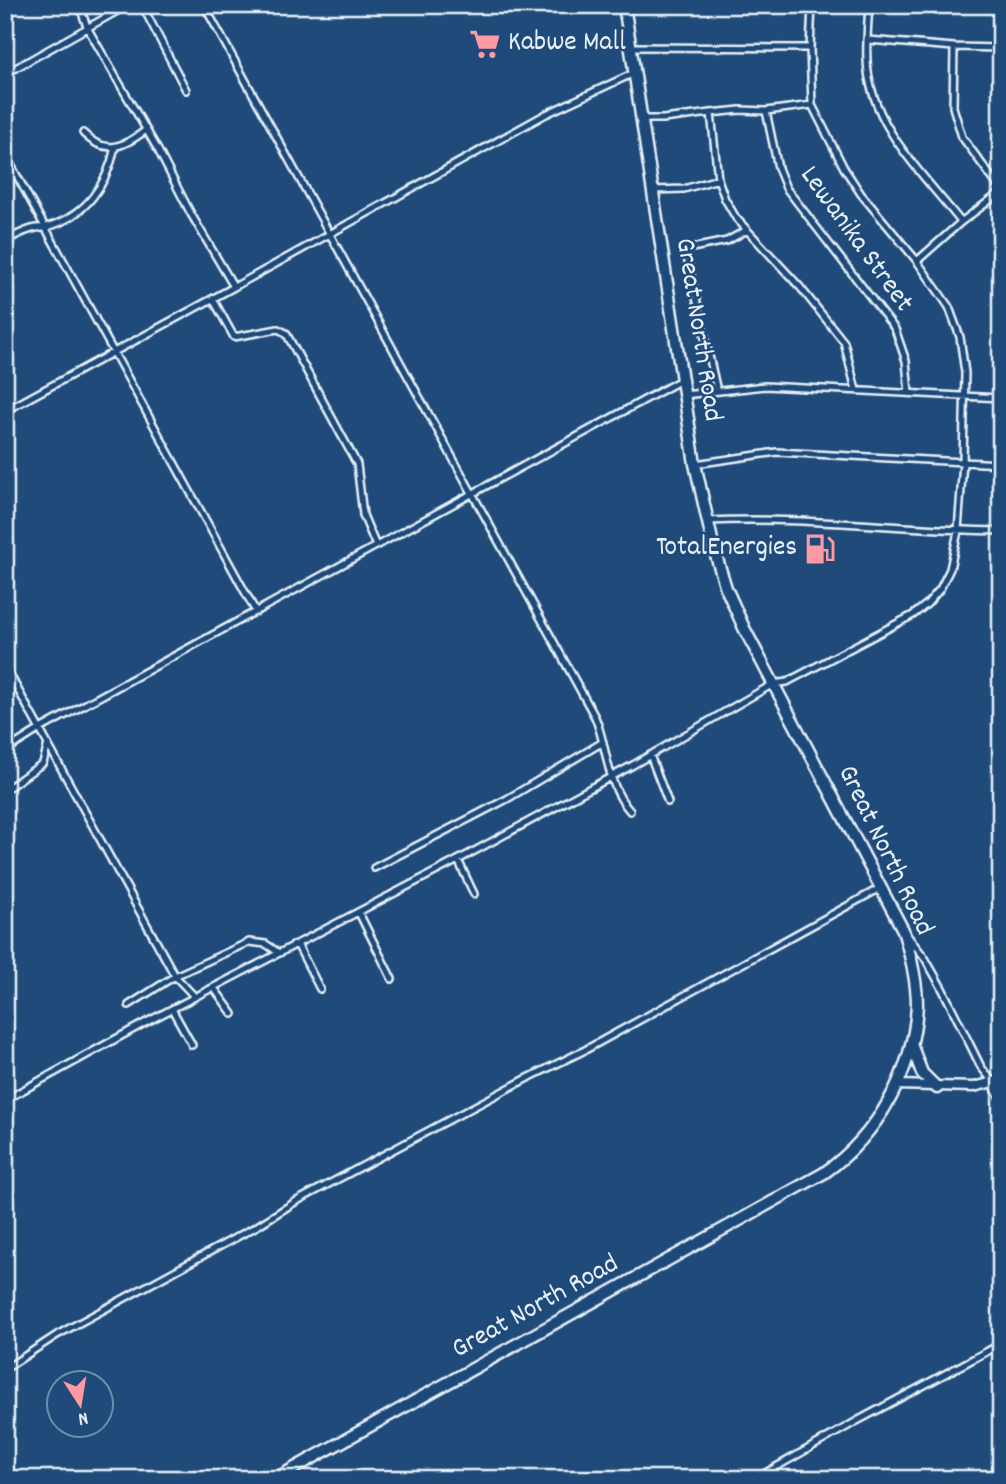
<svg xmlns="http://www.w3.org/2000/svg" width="1006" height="1484" viewBox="0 0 1006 1484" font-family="Dekko,sans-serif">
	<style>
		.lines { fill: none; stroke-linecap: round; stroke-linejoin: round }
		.street-casing { stroke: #e8f1f8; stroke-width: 10 }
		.secondary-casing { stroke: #e8f1f8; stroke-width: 13 }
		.highway-casing { stroke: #e8f1f8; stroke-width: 15 }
		.street { stroke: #1f4a7a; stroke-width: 5 }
		.secondary { stroke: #1f4a7a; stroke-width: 8 }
		.highway { stroke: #1f4a7a; stroke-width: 10 }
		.labels { text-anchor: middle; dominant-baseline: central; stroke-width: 5; stroke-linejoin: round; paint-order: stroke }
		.poi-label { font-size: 28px; fill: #e8f1f8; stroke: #1f4a7a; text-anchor: start }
		.street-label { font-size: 28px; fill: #e8f1f8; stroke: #1f4a7a }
	</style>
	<rect width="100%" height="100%" fill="#1f4a7a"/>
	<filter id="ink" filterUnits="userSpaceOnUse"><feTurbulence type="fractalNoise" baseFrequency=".0143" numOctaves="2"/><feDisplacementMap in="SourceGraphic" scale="14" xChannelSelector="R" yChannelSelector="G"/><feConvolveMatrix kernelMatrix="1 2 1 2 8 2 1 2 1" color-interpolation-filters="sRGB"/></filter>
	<g filter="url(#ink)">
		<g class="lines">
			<g class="street-casing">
				<path id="street" d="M79,5l9,24 70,121 33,64 43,73 312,-173 88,-41
					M142,5l44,85
					M204,5l391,712c13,31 11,68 35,94
					M869,5c-1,18 -3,37 -2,55 2,64 56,114 94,162
					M868,40l86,7 47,1
					M631,47l179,1
					M954,47l-1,60 9,30 39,53
					M5,74l123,-69
					M812,105l-46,6 -26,-1 -29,3 7,66 7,20 11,19 64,69 44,55 12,48
					M766,111l12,57 8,20 109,141 11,32 3,32
					M642,119h21l48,-6
					M83,133c22,23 41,14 63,-3
					M5,154l251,458
					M654,190l30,-1 34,-10
					M5,241c10,-5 20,-11 31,-13 9,-1 2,2 11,-1 39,-11 60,-42 68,-80
					M917,261l44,-39 40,-30
					M213,299l21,38 44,-8 8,4 71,131 6,51 13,31
					M717,391l-31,-138 6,-5 35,-7 20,-11
					M684,395l81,-9 236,12
					M5,411l229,-124
					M695,464l82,-12 224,12
					M707,521c99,-5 195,9 294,10
					M5,666l170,310 20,21
					M5,751l35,-22 641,-349
					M650,755l18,47
					M5,790l38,-27 5,-19
					M458,860l16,34
					M374,868l133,-69 96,-57
					M359,913l33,66
					M907,935l18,23 18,32 38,77 12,15
					M297,944l23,45
					M214,988l19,26
					M129,1005l46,-29 74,-34 17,2 13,9
					M172,1009l20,36
					M5,1100l136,-75 317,-165 175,-95 140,-81 14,-2 126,-67 14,-11 13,-15 10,-20 8,-38 5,-69 2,-89 -5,-36 -11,-30 -32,-46 -56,-67 -17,-26 -32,-63 -2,-57 2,-43
					M5,1369l52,-34 200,-109 38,-24 229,-122 61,-30 297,-163
					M755,1479l102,-58 144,-77"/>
			</g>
			<g class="secondary-casing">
				<path id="secondary" d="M993,1082l8,15
					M896,1085l78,2 27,-7"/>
			</g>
			<g class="highway-casing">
				<path id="highway" d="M911,1044l11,29 15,15
					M275,1479l549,-306c54,-38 90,-102 93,-169 0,-25 -7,-51 -14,-74l-159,-302 -18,-40 -12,-39 -19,-85 -71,-459"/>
			</g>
			<use href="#street" class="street"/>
			<use href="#secondary" class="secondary"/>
			<use href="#highway" class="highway"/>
		</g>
	</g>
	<defs>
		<g id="supermarket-bare" transform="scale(2.415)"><path d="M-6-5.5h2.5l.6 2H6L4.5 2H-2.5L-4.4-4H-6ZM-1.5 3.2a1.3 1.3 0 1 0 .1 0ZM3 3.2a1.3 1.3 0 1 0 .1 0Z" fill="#ff9aa2" stroke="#1f4a7a" stroke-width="2.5" paint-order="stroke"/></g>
		<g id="fuel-bare" transform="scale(2.415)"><path d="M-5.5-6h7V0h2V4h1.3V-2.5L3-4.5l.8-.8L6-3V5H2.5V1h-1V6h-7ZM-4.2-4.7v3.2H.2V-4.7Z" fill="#ff9aa2" stroke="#1f4a7a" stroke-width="2.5" paint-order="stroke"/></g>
	</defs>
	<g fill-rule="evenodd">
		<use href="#supermarket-bare" x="485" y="44"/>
		<use href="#fuel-bare" x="820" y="549"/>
	</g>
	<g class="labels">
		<g class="poi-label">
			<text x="508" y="44">Kabwe Mall</text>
			<text x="797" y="549" text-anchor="end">TotalEnergies</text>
		</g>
		<g class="street-label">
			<text transform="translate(855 240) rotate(54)">Lewanika Street</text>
			<text transform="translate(697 330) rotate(81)">Great North Road</text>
			<text transform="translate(884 851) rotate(64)">Great North Road</text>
			<text transform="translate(536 1308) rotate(-29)">Great North Road</text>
		</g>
	</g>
	<rect width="1006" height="1484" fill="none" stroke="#1f4a7a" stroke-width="28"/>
	<rect x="14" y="14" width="978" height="1456" fill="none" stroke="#e8f1f8" stroke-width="2.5" filter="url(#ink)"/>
	<g transform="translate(80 1404) rotate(168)"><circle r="33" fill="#1f4a7a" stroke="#6f8dac" stroke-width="2"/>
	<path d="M0-5L12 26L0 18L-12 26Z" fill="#ff9aa2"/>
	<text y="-10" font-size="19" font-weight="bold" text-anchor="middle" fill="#e8f1f8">N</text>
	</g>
</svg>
